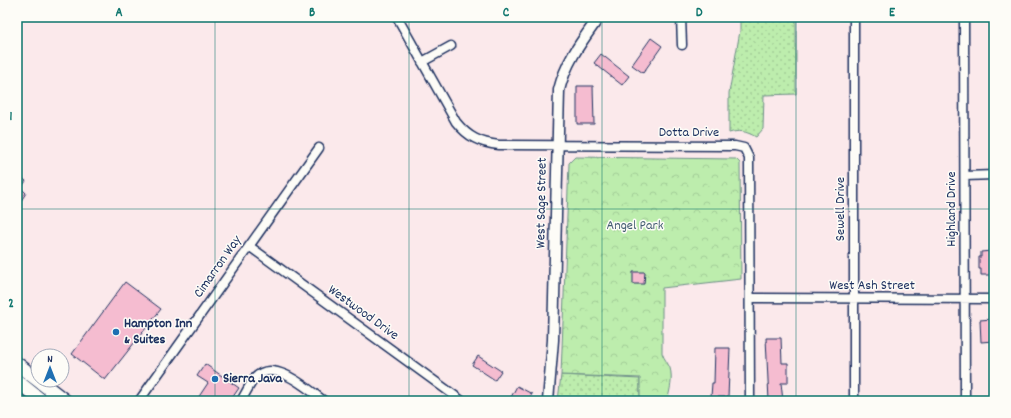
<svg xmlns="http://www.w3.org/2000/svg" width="1011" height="418" viewBox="0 0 1011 418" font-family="Dekko,sans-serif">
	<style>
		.grass { fill: url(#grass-dots); stroke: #6c8e86 }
		.forest { fill: url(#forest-crowns); stroke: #6c8e86 }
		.building { fill: #f5bcd0; stroke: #1b2f5e }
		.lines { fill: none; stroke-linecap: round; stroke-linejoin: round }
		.minor-casing { stroke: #1b2f5e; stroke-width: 11 }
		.tertiary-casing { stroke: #1b2f5e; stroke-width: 13 }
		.primary-casing { stroke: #1b2f5e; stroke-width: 16 }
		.minor { stroke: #fdfcf7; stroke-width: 8 }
		.tertiary { stroke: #fdfcf7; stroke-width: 10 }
		.primary { stroke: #fdfcf7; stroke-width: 13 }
		.grid { fill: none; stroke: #0f766e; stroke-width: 1; stroke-opacity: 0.55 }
		.poi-dot { fill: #1f6fb2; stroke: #fdfcf7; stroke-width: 1.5 }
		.labels { text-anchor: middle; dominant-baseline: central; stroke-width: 3; stroke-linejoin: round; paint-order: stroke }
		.street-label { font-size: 14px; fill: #1b2f5e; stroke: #fdfcf7 }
		.park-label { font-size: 14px; fill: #445e72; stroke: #fdfcf7 }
		.poi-label { font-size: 14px; font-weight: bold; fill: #1b2f5e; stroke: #fdfcf7; text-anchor: start }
		.neatline { fill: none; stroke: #0f766e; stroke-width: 1.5 }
		.grid-label { font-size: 13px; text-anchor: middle; font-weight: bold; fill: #0f766e }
	</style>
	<defs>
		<pattern id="grass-dots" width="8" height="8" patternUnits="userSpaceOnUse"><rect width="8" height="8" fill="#bdedad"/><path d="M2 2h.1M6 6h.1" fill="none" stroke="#a2cc97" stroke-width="1.8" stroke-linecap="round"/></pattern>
		<pattern id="forest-crowns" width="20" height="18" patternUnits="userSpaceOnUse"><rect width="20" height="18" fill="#bdedad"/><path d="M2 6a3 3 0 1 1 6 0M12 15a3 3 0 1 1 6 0" fill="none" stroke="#a2cc97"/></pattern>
	</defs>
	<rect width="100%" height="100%" fill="#fbe9eb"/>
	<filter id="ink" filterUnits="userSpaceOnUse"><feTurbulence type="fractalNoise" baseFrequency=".025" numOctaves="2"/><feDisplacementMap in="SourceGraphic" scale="8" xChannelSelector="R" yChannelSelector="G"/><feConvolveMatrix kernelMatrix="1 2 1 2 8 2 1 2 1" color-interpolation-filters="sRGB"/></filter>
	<g filter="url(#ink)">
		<path class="grass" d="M740,17h56v77l-32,1 -1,34 -7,8c-10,-6 -17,-7 -27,-4v-40l11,-62z
			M561,375l79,4v22h-82z"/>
		<path class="forest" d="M575,157l161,2 4,4 1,116 -79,9v65c2,6 6,10 8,15 3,10 0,23 -3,33h-27v-23l-79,-3 8,-212z"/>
		<path class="building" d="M651,38l11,8 -19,27 -11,-8z
			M601,54l28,22 -7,9 -28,-22z
			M577,86h16l1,38h-17z
			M17,174l9,7 -5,7 5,5 -9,14z
			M991,251v24h-10v-6h-2v-12h2v-5z
			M633,272h12l-1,12h-11z
			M125,282l36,27 -56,71 -33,-26z
			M992,319l1,22 -12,1 -1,-22z
			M766,338h15l1,25h6v20h-7l2,18h-14z
			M715,348h15l-2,49h-17l1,-14h2z
			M478,356l23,15 -6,9 -23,-15z
			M205,364l34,24 -9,13h-34l12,-18 -11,-7z
			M517,386l15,8 -4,7h-19z"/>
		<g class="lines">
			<g class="minor-casing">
				<path id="minor" d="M397,17l59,105c12,15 24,21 43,23l236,1 9,2 5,10 1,243
					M681,17l1,28
					M964,17l1,384
					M422,62l29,-16
					M965,176l29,-1
					M249,246l213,155
					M750,298l244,1
					M139,401l180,-253
					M241,401c4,-7 8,-15 13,-22 18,-23 54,10 70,22
					M854,401v-384"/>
			</g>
			<g class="tertiary-casing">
				<path id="tertiary" d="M548,401l5,-61 6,-250c7,-29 23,-49 40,-73"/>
			</g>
			<g class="primary-casing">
				<path id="primary" d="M17,364l48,37
					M17,381l25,20"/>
			</g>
			<use href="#minor" class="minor"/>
			<use href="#tertiary" class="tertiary"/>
			<use href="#primary" class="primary"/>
		</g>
	</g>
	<path class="grid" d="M215,17v384M409,17v384M602,17v384M796,17v384M17,209h977"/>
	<g class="poi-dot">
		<circle cx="116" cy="332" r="4"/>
		<circle cx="215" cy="379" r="4"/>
	</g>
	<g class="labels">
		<g class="street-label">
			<text x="689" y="133">Dotta Drive</text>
			<text transform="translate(542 203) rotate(-89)">West Sage Street</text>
			<text transform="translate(841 209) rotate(-90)">Sewell Drive</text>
			<text transform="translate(952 209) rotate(-90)">Highland Drive</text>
			<text transform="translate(218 267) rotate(-55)">Cimarron Way</text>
			<text x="872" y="286">West Ash Street</text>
			<text transform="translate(363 313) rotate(36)">Westwood Drive</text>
		</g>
		<g class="park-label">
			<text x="635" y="226">Angel Park</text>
		</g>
		<g class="poi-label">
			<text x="124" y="324">Hampton Inn<tspan x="124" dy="16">&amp; Suites</tspan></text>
			<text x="223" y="379">Sierra Java</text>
		</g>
	</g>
	<rect width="1011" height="418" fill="none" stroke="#fdfcf7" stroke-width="44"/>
	<g transform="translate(50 368)"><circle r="19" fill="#fdfcf7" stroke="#a3aaba"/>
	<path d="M0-3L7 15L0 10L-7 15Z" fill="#1f6fb2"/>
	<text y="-6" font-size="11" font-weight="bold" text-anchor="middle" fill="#1b2f5e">N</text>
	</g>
	<rect x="22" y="22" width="967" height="374" class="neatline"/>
	<g class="grid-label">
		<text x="119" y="16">A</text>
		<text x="312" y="16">B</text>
		<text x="506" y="16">C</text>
		<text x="699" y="16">D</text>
		<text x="892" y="16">E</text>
		<text x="11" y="120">1</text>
		<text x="11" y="307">2</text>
	</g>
</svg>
